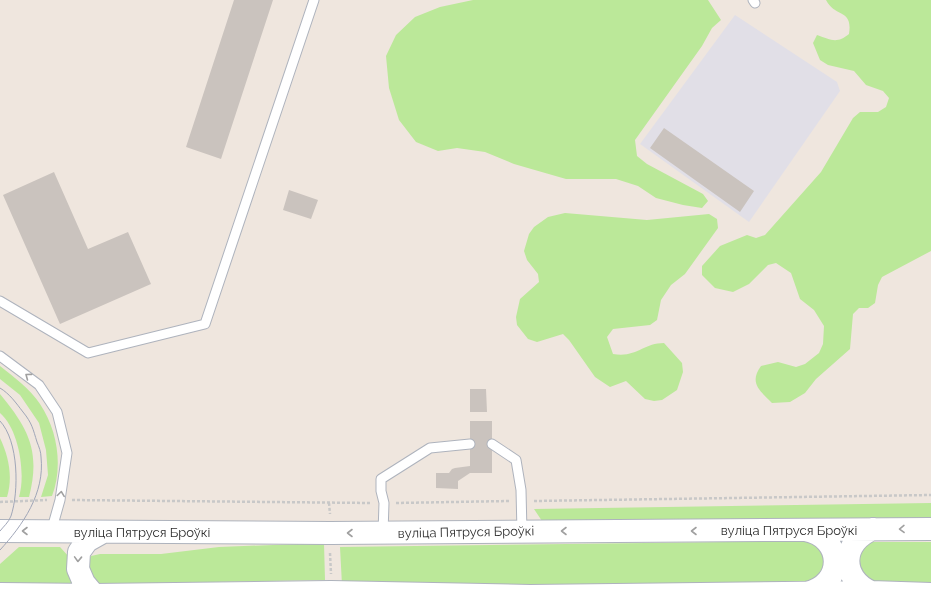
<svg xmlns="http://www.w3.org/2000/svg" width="931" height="598" viewBox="0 0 931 598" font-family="Raleway,sans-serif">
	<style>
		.industrial { fill: #e1dfe7 }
		.green { fill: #bbe899 }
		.building { fill: #cac3be }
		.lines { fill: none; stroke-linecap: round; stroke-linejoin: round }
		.service-casing { stroke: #aeb3bd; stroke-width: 11 }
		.secondary-casing { stroke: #aeb3bd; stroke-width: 24 }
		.path { stroke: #c8c8c8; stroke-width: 2.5; stroke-dasharray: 3 2; stroke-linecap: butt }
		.service { stroke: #fff; stroke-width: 9 }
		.secondary { stroke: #fff; stroke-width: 22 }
		.tram { stroke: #a0a6b8; stroke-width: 1 }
		.oneway { stroke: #a0a0a0 }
		.labels { text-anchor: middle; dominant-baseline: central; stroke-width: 3; stroke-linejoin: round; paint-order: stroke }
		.street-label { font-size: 13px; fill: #2d2d2d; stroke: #fff }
	</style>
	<rect width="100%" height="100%" fill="#efe6de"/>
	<path class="industrial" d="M735,15l102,67 3,9 -91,131 -109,-78z"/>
	<path class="green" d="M473,0h235l13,20 -9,8 -10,18 -67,94 2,16 10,8 56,30 5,7 -6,7 -19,-3 -27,-7 -18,-12 -22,-7h-50l-52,-15 -29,-12 -28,-4 -19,3 -22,-9 -17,-22 -10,-32 -3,-32 10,-21 19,-18 25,-10z
		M826,0h105v251l-49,26 -4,8 -3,18 -7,5h-9l-6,6 -3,35 -34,30 -11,14 -15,9 -18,1c-13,-13 -23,-20 -11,-37l17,-4 18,5 9,-3 14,-11 4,-9 1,-18 -10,-16 -14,-11 -9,-26 -15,-10 -8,2 -19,19 -16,8 -18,-4 -13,-13v-9l18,-20 27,-11 9,3 9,-3 56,-63 32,-54 7,-6h18l8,-5 3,-9 -6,-7 -17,-6 -12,-14 -26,-6 -8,-5 -7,-17 4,-8c14,5 20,9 32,-1 4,-26 -14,-16 -23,-34z
		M565,213l82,7 62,-6 8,5 1,9 -33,46 -14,11 -10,15 -4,20 -7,5 -37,4 -6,8 6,17c24,4 30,-11 51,-11l18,20 1,9 -6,18 -15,10 -8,1 -9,-2 -19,-18 -16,6 -15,-10 -26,-37 -6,-6 -26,8 -9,-3 -11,-14 -1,-8 4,-18 19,-17 -1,-8 -11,-14 -3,-9 5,-17 5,-7 14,-10z
		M0,366c14,11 30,23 40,38 18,27 23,63 12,92l-11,1 7,-22 -2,-25 -7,-27 -19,-28 -20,-16z
		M0,394c28,34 41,57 29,103h-10c7,-23 0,-68 -19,-84z
		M0,438c9,19 13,39 7,59h-7z
		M931,503v18h-389l-8,-12z
		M809,541l8,4 8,12 -4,18 -18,8 -461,2 -2,-38z
		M871,542h60v41l-60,1 -9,-5 -5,-26 6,-6z
		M324,543l1,37 -225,4c-13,-6 -12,-9 -12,-23l3,-5 9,-2h61l58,-7z
		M19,547h41l10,11 8,27h-78v-21z"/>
	<path class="building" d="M234,0h39l-52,159 -35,-12z
		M664,128l90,63 -14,21 -90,-64z
		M54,172l34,77 40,-17 23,52 -91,40 -57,-129z
		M289,190l29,10 -7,19 -28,-9z
		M470,389h16l1,23h-17z
		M470,421h22v52h-22l-12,8v8l-22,-1v-15h13l3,-4 3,-1 15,-2z"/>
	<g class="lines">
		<g class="service-casing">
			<path id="service" d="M753,0l2,3
				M0,301l88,52 117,-29 109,-324
				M0,356l39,29 18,27 10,41 -7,47 -9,32
				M492,444l24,16 5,30 1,42
				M383,533l1,-30 -3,-12v-12l49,-31 40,-4"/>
		</g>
		<g class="secondary-casing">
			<path id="secondary" d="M805,530c39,7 40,55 1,63
				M0,531l330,2 601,-4
				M871,592c-31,-14 -30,-50 2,-63
				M0,594l94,1 237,-3 199,4 341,-4 60,2
				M94,595l-10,-12 -6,-14 1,-17 8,-11 16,-9"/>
		</g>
		<path class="path" d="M72,500l299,3
			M534,501l397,-6
			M0,502l47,-2
			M329,503l1,11
			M396,503l113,-2
			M330,553l1,21"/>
		<use href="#service" class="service"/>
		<use href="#secondary" class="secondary"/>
		<path class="tram" d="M0,388c10,6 16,15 23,24 9,11 10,17 14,30 2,5 4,10 4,15 4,36 -18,68 -41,93
			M0,421c19,20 19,71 11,95 -2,6 -8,11 -11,15"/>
	</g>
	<defs><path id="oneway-chevron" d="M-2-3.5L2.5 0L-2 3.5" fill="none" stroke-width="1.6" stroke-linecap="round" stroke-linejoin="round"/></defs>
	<g class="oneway">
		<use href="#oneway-chevron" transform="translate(28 376) rotate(-143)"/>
		<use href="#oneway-chevron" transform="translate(61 494) rotate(-82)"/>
		<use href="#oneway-chevron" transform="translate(902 529) rotate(179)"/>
		<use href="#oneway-chevron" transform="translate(25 531) rotate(-180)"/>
		<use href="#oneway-chevron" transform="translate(564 531) rotate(180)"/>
		<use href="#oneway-chevron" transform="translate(694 531) rotate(180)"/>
		<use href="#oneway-chevron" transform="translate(350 533) rotate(180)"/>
		<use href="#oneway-chevron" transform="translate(78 559) rotate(92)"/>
	</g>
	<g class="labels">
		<g class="street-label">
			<text x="789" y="530">вуліца Пятруся Броўкі</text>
			<text x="142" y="532">вуліца Пятруся Броўкі</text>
			<text transform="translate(466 532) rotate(-1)">вуліца Пятруся Броўкі</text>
		</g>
	</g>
</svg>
